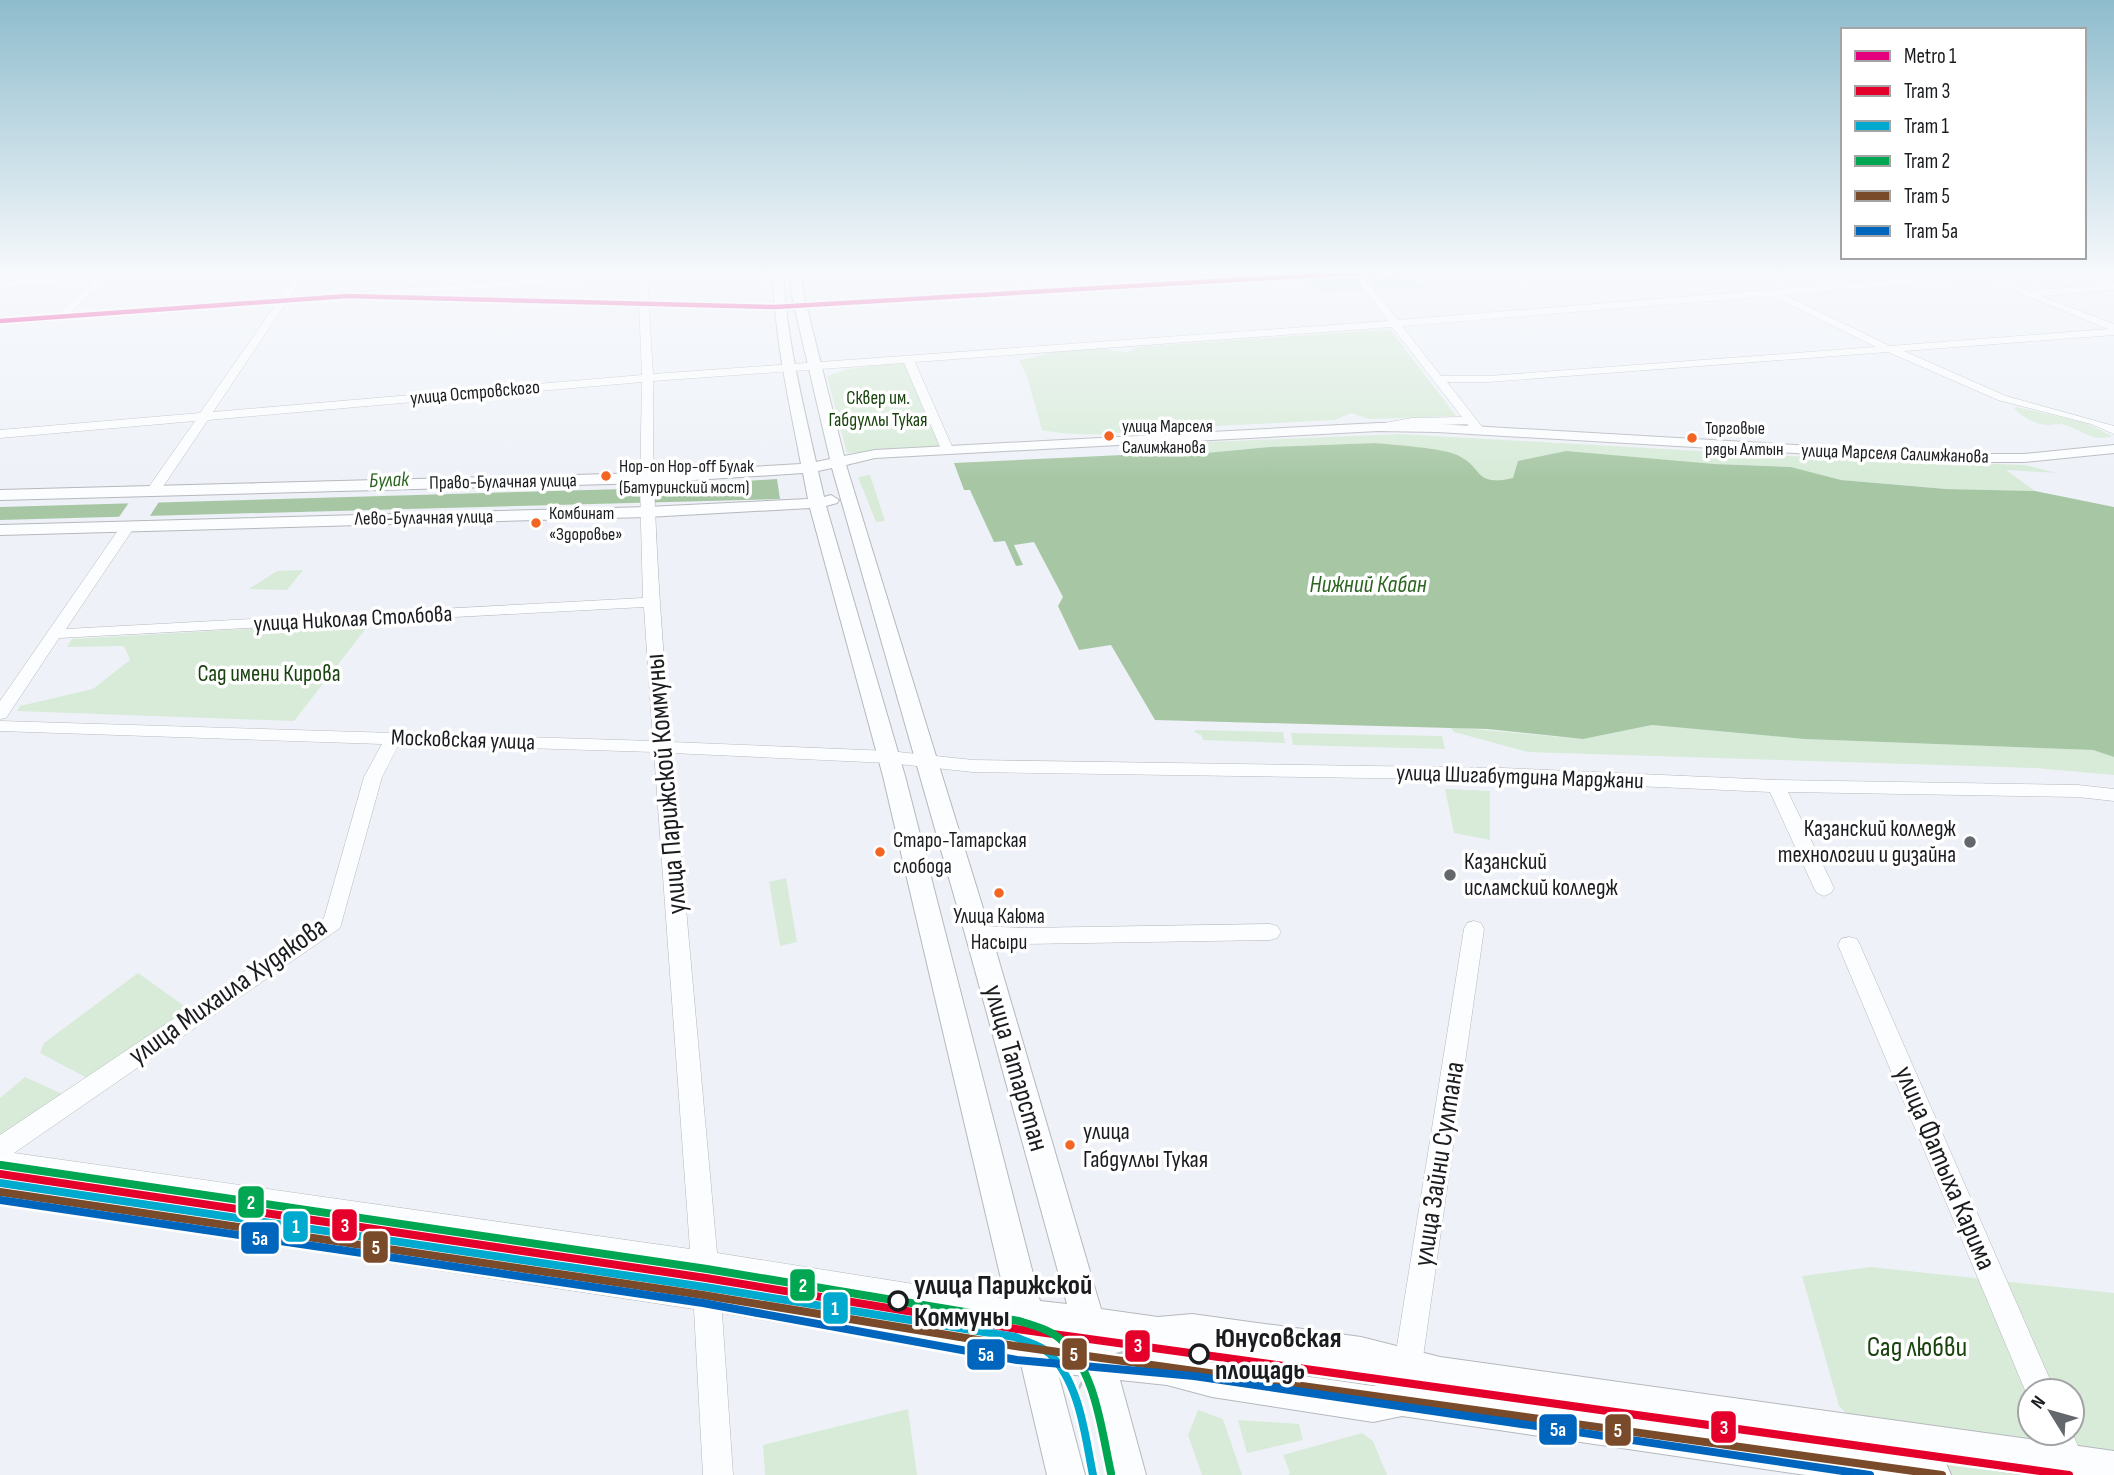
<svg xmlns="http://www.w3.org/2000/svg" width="2114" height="1475" viewBox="0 0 2114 1475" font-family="'Sofia Sans Condensed',sans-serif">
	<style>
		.green { fill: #d7ebd8; fill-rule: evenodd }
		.water { fill: #a7c7a4 }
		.pier { fill: #eef2f8 }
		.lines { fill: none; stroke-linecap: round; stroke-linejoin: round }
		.minor-casing { stroke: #b5b8bd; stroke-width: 1 }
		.major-casing { stroke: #b5b8bd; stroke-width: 2 }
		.minor { fill: #fcfdfe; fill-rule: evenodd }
		.major { fill: #fcfdfe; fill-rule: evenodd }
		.tram { stroke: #c0c1c2; stroke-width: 2.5 }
		.tram-1-casing { stroke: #fff; stroke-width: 13 }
		.tram-2-casing { stroke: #fff; stroke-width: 13 }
		.tram-3-casing { stroke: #fff; stroke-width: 13 }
		.tram-4-casing { stroke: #fff; stroke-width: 13 }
		.tram-5-casing { stroke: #fff; stroke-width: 13 }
		.tram-1 { stroke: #e4002b; stroke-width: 8 }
		.tram-2 { stroke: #00a9ce; stroke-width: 8 }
		.tram-3 { stroke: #00a651; stroke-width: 8 }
		.tram-4 { stroke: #7a4b2a; stroke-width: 8 }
		.tram-5 { stroke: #0065bd; stroke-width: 8 }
		.metro-1-casing { stroke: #fff; stroke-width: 8 }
		.metro-1 { stroke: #e5007d; stroke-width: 4.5 }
		.bus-dot { fill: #f26522; stroke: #fff; stroke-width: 2.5 }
		.poi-dot { fill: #64676b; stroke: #fff; stroke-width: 2.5 }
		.stop-dot { fill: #fff; stroke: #1a1c1f; stroke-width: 3.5 }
		.labels { text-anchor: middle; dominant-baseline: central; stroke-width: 7; stroke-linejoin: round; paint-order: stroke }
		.far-bus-label { font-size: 18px; fill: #1a1c1f; stroke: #fff; text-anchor: start }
		.far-street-label { font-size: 19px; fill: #1a1c1f; stroke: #fff }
		.far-park-label { font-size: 19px; fill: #19430f; stroke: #fff }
		.far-water-label { font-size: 21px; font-style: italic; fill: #2c6520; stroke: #fff }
		.bus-label { font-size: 21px; fill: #1a1c1f; stroke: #fff; text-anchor: start }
		.street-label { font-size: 23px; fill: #1a1c1f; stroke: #fff }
		.park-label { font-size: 23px; fill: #19430f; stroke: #fff }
		.poi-label { font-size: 23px; fill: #1a1c1f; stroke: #fff; text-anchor: end }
		.water-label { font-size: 24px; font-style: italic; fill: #2c6520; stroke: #fff }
		.near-bus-label { font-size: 24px; fill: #1a1c1f; stroke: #fff; text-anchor: start }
		.near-street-label { font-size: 28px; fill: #1a1c1f; stroke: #fff }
		.near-stop-label { font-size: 28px; font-weight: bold; fill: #1a1c1f; stroke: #fff; text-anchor: start }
		.near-park-label { font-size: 28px; fill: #19430f; stroke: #fff }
		.line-badge { stroke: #fff; stroke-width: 2.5 }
		.badge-label { font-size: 19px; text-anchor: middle; font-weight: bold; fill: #fff }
	</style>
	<rect width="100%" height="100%" fill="#eef2f8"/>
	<path class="green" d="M1301,271h101l20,17 -105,4z
		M1390,329l66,87 -87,3 -18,-6 -16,7 -158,8 -22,-6c-22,16 -86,14 -113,8l-15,-54 -8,-16c11,-1 18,-4 27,-6 21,-6 59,-7 80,-1l11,-6z
		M905,362l37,85 -95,6 -20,-77 21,-7z
		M2017,407l69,16 26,13c-20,7 -29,-6 -47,-11 -6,-2 -11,0 -17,0 -11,0 -27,-8 -34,-17z
		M1399,434l390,22 236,9 32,8 -51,-3 29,21 -89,-2 -105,-9 -50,-13 -77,-3 -201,14c-19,4 -30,3 -43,-13l-95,-22 -106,4 -95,9 -9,-3 -4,-9z
		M870,475l15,46 -9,1 -18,-45z
		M303,570l-16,20 -38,-1 28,-18z
		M371,622l-77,99 -277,-10 3,-5 73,-17 37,-29 -6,-14 -57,1 5,-8z
		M1652,725l152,14 289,11 21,7v18l-79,-7 -507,-16 -74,-20 -4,-5 133,12z
		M1196,730l87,2 2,11 -82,-3 -2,-5 -7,-3z
		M1291,733l151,3 3,13 -152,-4z
		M1445,789l45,2v49l-36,-7z
		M786,878l11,64 -17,4 -11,-64z
		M138,973l49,35 -98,71 -49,-26 4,-10z
		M25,1077l42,19 -67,48v-46z
		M1871,1267l243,26v182h-210l-65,-69 -37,-130zM2030,1391h42v42h-42z
		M908,1409l9,66h-152l-2,-30z
		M1198,1410l25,9 19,56h-40l-14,-40z
		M1238,1420l61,4 4,16 -56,13z
		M1362,1433l11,8 14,34h-99l2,-2 -7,-18z"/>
	<path class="water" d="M1375,443c19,2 68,5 82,12 27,12 16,32 56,23l5,-17 48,-10 148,13 77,3 50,13 105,9 89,2 79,16v250l-21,-7 -289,-11 -152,-14 -69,14 -96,-10 -332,-9 -44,-75 -32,5 -21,-44 5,-9 -29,-55 -20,3 9,20 -7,1 -11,-25 -11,1 -24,-52h-6l-10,-27 211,-10 9,3 95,-9z
		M777,479l3,20 -780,21v-13l625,-18z"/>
	<path class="pier" d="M162,497l-14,22 -31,1 15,-22z"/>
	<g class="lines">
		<g class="minor-casing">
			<path id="minor" d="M298,271h9l-17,26 348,-26h49l-40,5 6,98 735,-53 -38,-50h9l39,49 603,-49h42l-49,6 36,14 84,-7v6l-73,6 73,28v11l-210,16 102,45 108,30v8l-23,-10 -93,-24 -110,-48 -400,30h-41l36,46v6h-8l-8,-10 -55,2 -29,5 -4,-1v-6l33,-6 50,-1 -70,-90 -477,35 38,87 -6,4 -6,-4 -37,-86 -251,18c-1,121 7,240 18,361l218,9 84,9 529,8 274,12 302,5 36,4v12l-36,-4 -290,-5 46,96 -3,5 -7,3 -7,-3 -3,-5 -44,-96 -268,-12 -529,-8 -84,-9 -217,-10 45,500 311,49 10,4 4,10 -4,10 -10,4 -309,-49 1,4 318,54 10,4 4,10 -4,10 -10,4 -316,-54 11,162h-30l-9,-166 -694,-105v-24l692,101v-4l-692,-102v-40l324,-217 40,-141 18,-33 -382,-13v-10l653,20 -9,-134 -585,31 -53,80 -6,1v-18l123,-178 5,-1 7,4 -69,103 577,-31 -3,-112 2,-104 -434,38 -50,74 -5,1 -7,-4 49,-70 -195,17v-8l200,-17 76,-109 -276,20v-6l59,-4 33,-33 -92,7v-6l107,-10 -2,7 -34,34 209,-15zM638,277l4,98 -429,37 73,-109zM1983,278l125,51 -218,17 -105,-51zM1772,296l104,51 -388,29h-47l-39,-50zM399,744l255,8 36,497 -676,-96 326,-225 42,-151z
				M1234,271l18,3 -5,3z
				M1474,921l7,2 3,6 -63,442 -4,10 -10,4 -10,-4 -4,-10 71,-442 3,-6z
				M1270,924l7,2 4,6 -4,6 -7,2 -246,4 -53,-4 -4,-6 4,-6 7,-2 46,2z
				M1849,937l8,2 3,6 195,446h-25v11l-192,-457 3,-6z
				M2072,1432l18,43h-30l-18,-42z"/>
		</g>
		<g class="major-casing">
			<path id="major" d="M773,271h10c3,65 19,128 33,191l14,-3 -39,-167v-21h10l2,21 41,164 31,-6 503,-27 59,1 513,30h74l90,-9v8l-90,9h-74l-513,-30 -59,-1 -503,27 -29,7 145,469 110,375 57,8 34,-3 169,23 79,20 674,94v24h-87l-81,-12 5,12h-145l-404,-59 -29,6 -161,-25 -45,-12 -47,-5 26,95h-38l-24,-99 -26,-3 27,102h-38l-164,-699 -73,-268 -163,9 -647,18v-10l647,-18 161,-8 -5,-26 -156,10 -647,17v-10l647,-17 154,-9c-12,-64 -27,-127 -28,-193zM832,468l133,466 102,370 -27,-3 -135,-525 -79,-270 11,-3 2,-3 -8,-5 -7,2 -6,-26zM1049,1336l27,3v1l-27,-3zM1192,1348l169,23 38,10 -26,5 -161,-23 -47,-13z"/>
		</g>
		<use href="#minor" class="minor"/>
		<use href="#major" class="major"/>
		<path class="tram" d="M1073,1403c15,-44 34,-49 77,-56"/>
		<g class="tram-1-casing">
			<path id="tram-1" d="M0,1174l706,104 311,51 1052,146"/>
		</g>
		<g class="tram-2-casing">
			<path id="tram-2" d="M0,1183l705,104 310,50c11,5 25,8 34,16 31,30 36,83 44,122"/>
		</g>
		<g class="tram-3-casing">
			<path id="tram-3" d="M1,1165l706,104 312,52c13,4 29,8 40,17 37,31 42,91 52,135"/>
		</g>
		<g class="tram-4-casing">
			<path id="tram-4" d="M0,1192l703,103 312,51 927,129"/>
		</g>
		<g class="tram-5-casing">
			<path id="tram-5" d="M0,1200l703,103 314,57 177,16 676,99"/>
		</g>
		<use href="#tram-1" class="tram-1"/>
		<use href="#tram-2" class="tram-2"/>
		<use href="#tram-3" class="tram-3"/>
		<use href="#tram-4" class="tram-4"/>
		<use href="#tram-5" class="tram-5"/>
		<g class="metro-1-casing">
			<path id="metro-1" d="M0,321l347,-25 428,11 614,-36"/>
		</g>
		<use href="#metro-1" class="metro-1"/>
	</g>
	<linearGradient id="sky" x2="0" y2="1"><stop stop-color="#8ebccd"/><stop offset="0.57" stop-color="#f7f9fc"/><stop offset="1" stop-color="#f7f9fc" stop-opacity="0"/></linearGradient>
	<rect width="2114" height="478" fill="url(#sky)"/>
	<g class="bus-dot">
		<circle cx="1109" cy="436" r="6"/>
		<circle cx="1692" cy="438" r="6"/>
		<circle cx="606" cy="476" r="6"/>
		<circle cx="536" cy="523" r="6"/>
		<circle cx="880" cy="852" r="6"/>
		<circle cx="999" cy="893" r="6"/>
		<circle cx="1070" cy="1145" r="6"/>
	</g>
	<g class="poi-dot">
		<circle cx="1970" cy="842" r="7"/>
		<circle cx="1450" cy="875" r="7"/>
	</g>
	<g class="stop-dot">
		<circle cx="898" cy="1301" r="9"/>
		<circle cx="1199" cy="1354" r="9"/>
	</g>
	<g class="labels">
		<g class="far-bus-label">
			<text x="1122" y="426">улица Марселя<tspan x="1122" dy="21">Салимжанова</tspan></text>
			<text x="1705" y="428">Торговые<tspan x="1705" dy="21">ряды Алтын</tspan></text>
			<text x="619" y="466">Hop-on Hop-off Булак<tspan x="619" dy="21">(Батуринский мост)</tspan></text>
			<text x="549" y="513">Комбинат<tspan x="549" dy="21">«Здоровье»</tspan></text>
		</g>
		<g class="far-street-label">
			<text transform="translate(475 393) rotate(-5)">улица Островского</text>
			<text transform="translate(1895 454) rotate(2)">улица Марселя Салимжанова</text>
			<text transform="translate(503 482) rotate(-1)">Право-Булачная улица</text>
			<text transform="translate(424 518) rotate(-1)">Лево-Булачная улица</text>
		</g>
		<g class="far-park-label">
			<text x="878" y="398">Сквер им.<tspan x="878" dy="22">Габдуллы Тукая</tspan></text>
		</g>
		<g class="far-water-label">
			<text transform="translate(389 480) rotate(-2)">Булак</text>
		</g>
		<g class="bus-label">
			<text x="893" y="840">Старо-Татарская<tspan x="893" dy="26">слобода</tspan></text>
			<text x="999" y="916" text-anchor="middle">Улица Каюма<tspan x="999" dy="26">Насыри</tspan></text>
		</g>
		<g class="street-label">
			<text transform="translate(353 619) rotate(-3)">улица Николая Столбова</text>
			<text transform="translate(463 740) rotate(2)">Московская улица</text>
			<text transform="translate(1520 777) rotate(2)">улица Шигабутдина Марджани</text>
		</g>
		<g class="park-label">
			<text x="269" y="674">Сад имени Кирова</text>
		</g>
		<g class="poi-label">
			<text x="1956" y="829">Казанский колледж<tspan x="1956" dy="26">технологии и дизайна</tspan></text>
			<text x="1464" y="862" text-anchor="start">Казанский<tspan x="1464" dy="26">исламский колледж</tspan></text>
		</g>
		<g class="water-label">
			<text x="1368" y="584">Нижний Кабан</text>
		</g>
		<g class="near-bus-label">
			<text x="1083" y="1131">улица<tspan x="1083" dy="28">Габдуллы Тукая</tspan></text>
		</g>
		<g class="near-street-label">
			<text transform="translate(666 784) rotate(-95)">улица Парижской Коммуны</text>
			<text transform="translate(228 991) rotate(-35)">улица Михаила Худякова</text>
			<text transform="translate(1016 1068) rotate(74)">улица Татарстан</text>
			<text transform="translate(1439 1164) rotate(-81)">улица Зайни Султана</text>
			<text transform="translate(1945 1168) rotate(67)">улица Фатыха Карима</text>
		</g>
		<g class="near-stop-label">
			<text x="914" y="1285">улица Парижской<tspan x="914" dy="32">Коммуны</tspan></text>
			<text x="1215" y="1338">Юнусовская<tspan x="1215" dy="32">площадь</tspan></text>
		</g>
		<g class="near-park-label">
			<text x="1917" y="1347">Сад любви</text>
		</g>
	</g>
	<g class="line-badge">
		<rect x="237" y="1185" width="28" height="34" rx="7" fill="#00a651"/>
		<rect x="331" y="1208" width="27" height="34" rx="7" fill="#e4002b"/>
		<rect x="282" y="1210" width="27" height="33" rx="7" fill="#00a9ce"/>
		<rect x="240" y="1221" width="40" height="34" rx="7" fill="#0065bd"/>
		<rect x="362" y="1230" width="27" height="34" rx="7" fill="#7a4b2a"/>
		<rect x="789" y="1268" width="27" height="34" rx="7" fill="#00a651"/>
		<rect x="822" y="1291" width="27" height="34" rx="7" fill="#00a9ce"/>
		<rect x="1124" y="1329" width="27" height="34" rx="7" fill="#e4002b"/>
		<rect x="1061" y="1337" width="27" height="34" rx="7" fill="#7a4b2a"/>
		<rect x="966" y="1338" width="40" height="33" rx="7" fill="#0065bd"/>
		<rect x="1710" y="1410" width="27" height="34" rx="7" fill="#e4002b"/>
		<rect x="1538" y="1413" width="40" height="33" rx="7" fill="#0065bd"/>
		<rect x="1604" y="1413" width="28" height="34" rx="7" fill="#7a4b2a"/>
	</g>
	<g class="badge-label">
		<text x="251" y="1209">2</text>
		<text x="345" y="1232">3</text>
		<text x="296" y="1233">1</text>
		<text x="260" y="1245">5а</text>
		<text x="376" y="1254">5</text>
		<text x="803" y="1292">2</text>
		<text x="835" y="1315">1</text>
		<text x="1138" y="1352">3</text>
		<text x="1074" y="1361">5</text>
		<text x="986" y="1361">5а</text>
		<text x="1724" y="1434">3</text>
		<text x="1558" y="1436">5а</text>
		<text x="1618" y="1437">5</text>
	</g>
	<rect x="1841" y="28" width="245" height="231" fill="#ffffff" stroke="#a3a4a5" stroke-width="2"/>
	<rect x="1855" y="51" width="35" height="10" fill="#e5007d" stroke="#a3a4a5" stroke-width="2"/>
	<text x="1904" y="63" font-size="21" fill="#1a1c1f">Metro 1</text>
	<rect x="1855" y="86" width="35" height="10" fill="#e4002b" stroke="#a3a4a5" stroke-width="2"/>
	<text x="1904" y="98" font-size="21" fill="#1a1c1f">Tram 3</text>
	<rect x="1855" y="121" width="35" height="10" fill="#00a9ce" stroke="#a3a4a5" stroke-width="2"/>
	<text x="1904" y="133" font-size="21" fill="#1a1c1f">Tram 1</text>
	<rect x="1855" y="156" width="35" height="10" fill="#00a651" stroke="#a3a4a5" stroke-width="2"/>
	<text x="1904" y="168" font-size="21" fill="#1a1c1f">Tram 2</text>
	<rect x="1855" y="191" width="35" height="10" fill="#7a4b2a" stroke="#a3a4a5" stroke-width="2"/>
	<text x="1904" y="203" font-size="21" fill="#1a1c1f">Tram 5</text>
	<rect x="1855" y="226" width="35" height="10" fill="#0065bd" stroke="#a3a4a5" stroke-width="2"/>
	<text x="1904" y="238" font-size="21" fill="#1a1c1f">Tram 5а</text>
	<g transform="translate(2051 1412) rotate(307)"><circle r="33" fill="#ffffff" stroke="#a3a4a5" stroke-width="2"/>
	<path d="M0-5L12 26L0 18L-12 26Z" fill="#64676b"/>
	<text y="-10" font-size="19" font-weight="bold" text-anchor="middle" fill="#1a1c1f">N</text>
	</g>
</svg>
